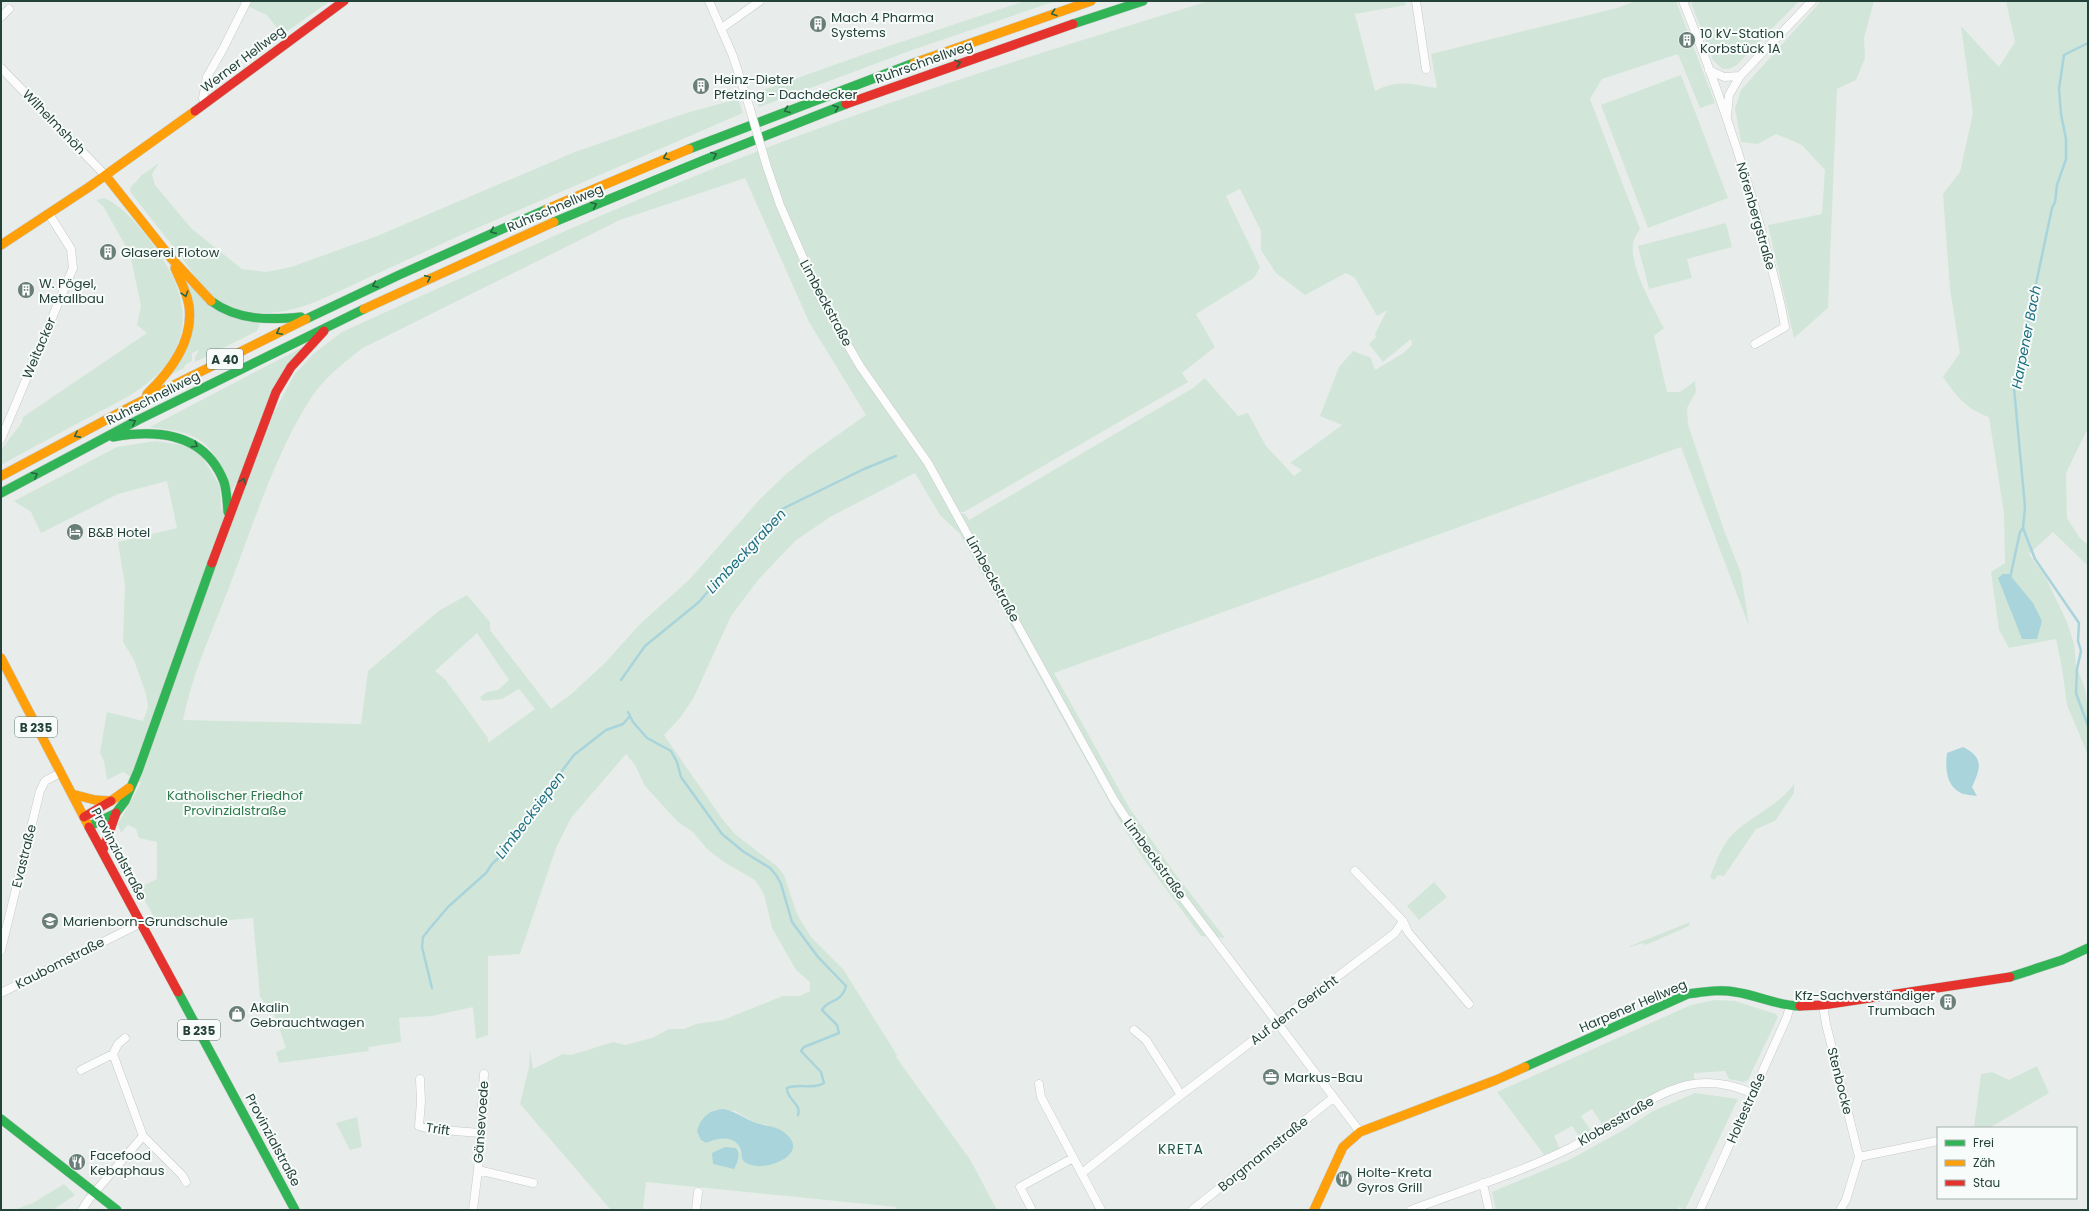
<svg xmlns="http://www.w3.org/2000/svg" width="2089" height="1211" viewBox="0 0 2089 1211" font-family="Poppins,sans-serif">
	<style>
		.green { fill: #d1e6d8; fill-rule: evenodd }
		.water { fill: #a9d4db }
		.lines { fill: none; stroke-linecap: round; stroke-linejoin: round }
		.stream { stroke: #a9d4db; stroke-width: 2.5 }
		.street-casing { stroke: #c5cac8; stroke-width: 9 }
		.fast-casing { stroke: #c3cbc8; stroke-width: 10 }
		.slow-casing { stroke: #c3cbc8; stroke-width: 10 }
		.jam-casing { stroke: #c3cbc8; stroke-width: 10 }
		.street { stroke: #fcfcfc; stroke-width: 8 }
		.fast { stroke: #30b455; stroke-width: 9 }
		.slow { stroke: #ff9f0a; stroke-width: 9 }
		.jam { stroke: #e5322d; stroke-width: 9 }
		.street-bridge-casing { stroke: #c5cac8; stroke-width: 9; stroke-linecap: butt }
		.street-bridge { stroke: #fcfcfc; stroke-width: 8 }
		.oneway { stroke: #286442 }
		.labels { text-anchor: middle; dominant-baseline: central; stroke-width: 4; stroke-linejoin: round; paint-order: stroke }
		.shield { fill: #f7fbf9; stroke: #637a73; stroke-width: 1 }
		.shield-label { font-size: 12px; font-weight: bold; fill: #24423a }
		.poi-label { font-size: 13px; fill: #24423a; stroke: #f7fbf9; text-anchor: start }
		.street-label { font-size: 13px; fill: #24423a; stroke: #f7fbf9 }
		.park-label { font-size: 13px; fill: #2d7a4b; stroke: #f7fbf9 }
		.water-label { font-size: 14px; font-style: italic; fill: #1c6f80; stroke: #f7fbf9 }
		.neighbourhood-label { font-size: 14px; letter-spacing: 1px; fill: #1f5548; stroke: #f7fbf9 }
	</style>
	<rect width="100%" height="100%" fill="#e8edeb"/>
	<path class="green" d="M251,1h79l-48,34 -15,-20 -18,-8z
		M1025,1h31l-141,48 -156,58 -4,-14 113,-40z
		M1209,1h196l1,4 -51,9 20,77c22,-12 38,-7 62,-3l-6,-34 186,-46 18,-7h41l39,102 -15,5 -22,-54 -76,25 -12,20 50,130c-2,3 -5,7 -6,11 -8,20 20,69 30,88l-10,8 13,56h13l15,-11 1,11 -9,16 1,17 37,108 16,40 8,53 -68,-179 -627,226 76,136 46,66 49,63 -24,-2 -61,-82 -18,-29 -162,-291 -20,-19 -25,-42 -85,44 -35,24 -37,39 -27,36 -38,83 -13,19 -16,17 59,85 13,15 41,31 7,9 13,39 14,23 32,32 54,86 -1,2 75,104 26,49h-100l-1,-3 -250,-25 -3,28h-32l-91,-106 9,-37 1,-17 3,19 30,-15 8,1 42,-13 12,3 27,-7 17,-9h15l12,-5 27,-4 60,-24h17l10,-5v-9l-14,-12 -24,-42 -8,-34 -9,-14 -31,-18 -16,-12 -15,-18 -15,-10 -33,-36 -10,-21 -9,-11 -55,64 -15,30 -36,106 -32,2v79l-12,4 -3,-32 -41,9 -33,2 2,24 -33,5 1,4 -90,12 -3,-11 10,-4 -12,-34 -14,-17 -7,-79 -94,8 -21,-38 19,-9v-37l-18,-4 -3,-9 -8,-4 -7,8 -3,-9 23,-41 -18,-11 -16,8 -3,-19 -4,-8 7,-41 36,9 5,-14 -2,-13 -12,-34 -11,-18 2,-57 -7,-43 59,-14 -10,-47 -49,13 -77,39 -10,-21 -17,-11 103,-54 38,-6 29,4 18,11 18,30 1,25 73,-136 19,-21 29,-22c132,-60 263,-121 398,-174 153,-60 312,-109 469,-157zM745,178l64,144 57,93 -54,38 -27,22 -25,24 -71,81 -48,43 -37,41 -34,31 -19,14 -61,-79v-8l-23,-27 -27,15 -72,61 -7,53 -178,-4c9,-46 30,-91 47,-135 23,-60 46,-133 81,-187 14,-21 32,-35 52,-50l257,-128zM1240,189l21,42v19l15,23 29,22 41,-22 9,5 22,38 10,-6 -12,24 1,3 -7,7 14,18 28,-23 1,6 -10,9 -27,16 -4,-12 -18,-7 -14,16 -19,49 22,9 -52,38 12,7 -8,6 -28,-30 -18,-33 -10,3 -33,-38 -12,10 -224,132 -4,-6 -14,-3 13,1 224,-130 -6,-9 33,-26 -19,-33 58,-36 6,-11 -34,-71zM477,633l32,47 -11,10 -11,2 -7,5 2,4 20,-2 17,-10 16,20 -47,34v-5l-43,-59 -10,-8zM715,1110l20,1 20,12 13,2 23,26c-10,18 -31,11 -48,9 -5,-24 -15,-26 -37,-17l-5,-3 -3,-9 4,-12z
		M1696,1h103l-62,64 -8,4h-7l-9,-9 -22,-57z
		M1821,1h53l-10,37 1,20 -9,22 -19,9 -9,219 -34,30 -26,-113 54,-11 3,-44 -23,-25 -26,-11 -18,10 -17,-2 -6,-34 6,-18z
		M2006,1h82v427l-22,45 1,45 12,19 9,8v21l-35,-34 -24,22 17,24 21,44 7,22 2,21 9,24 3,22v44l-21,-50 -5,-37 -6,-29 -47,9 -10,-18 -8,-58 14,-9 -1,-50 -15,-96c-23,-8 -32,-20 -46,-40l17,-24 -10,-64 -7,-95 17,-22 13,-59 -12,-87 38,41 16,-25z
		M1681,75l47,123 -80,30 -47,-123z
		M738,99l5,14 -282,122 -141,65c-36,15 -75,21 -108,-4 -10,-8 -22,-27 -30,-38 -17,-22 -34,-43 -51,-65l-1,-5 12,-13 17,-12 -7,11 3,11 37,44 50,40 24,3 25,-5 86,-31 198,-84 111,-39z
		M104,198c23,9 50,46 63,68 24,41 22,81 -16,114 -18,16 -43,27 -65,39 -28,15 -57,30 -85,46v-15l21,-28 1,-5 124,-84 -10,-8 4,-19 -11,-52 -27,-48 -7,-6z
		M1726,223l6,24 -45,12 5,19 -43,11 -11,-43z
		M188,285l72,39 -3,7 -62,31v-5l4,-7 -7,3v8l-7,4 -1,3 -18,9 15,-18z
		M303,347l-70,147c-11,-24 -18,-51 -46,-60 -11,-4 -25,-5 -37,-7z
		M1794,784v9l-19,28 -19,8 -32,47 -6,-1 -4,5 -4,-3c6,-14 12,-34 24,-44 19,-18 44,-27 60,-49z
		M1434,882l13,15 -28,23 -12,-14z
		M1690,922l-1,4 -41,18 -4,1 -1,-2 -13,4v-1z
		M1715,1000l20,1 41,13 2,3 -30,63 -4,2 -15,-3 -4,-8 -31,2v7l-28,8 -64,36 -10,-15 -11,7 10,15 -11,7 -8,-12 -18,10 6,13 -15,7 -48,-64 194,-87z
		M2037,1066l12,27 -60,35h-15l7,-54 11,-2 17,8z
		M1695,1093l43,6 -53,111 -6,-3 -3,3h-180l-4,-18 79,-33 56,-31 26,-17z
		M357,1117l5,30 -12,3 -14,-27z
		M64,1184l11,11 -22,15h-39l19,-7z"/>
	<path class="water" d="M2003,574h6l24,29 9,18 -5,18h-15l-24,-61z
		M1963,747c22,11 17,22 9,40l5,9c-5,-1 -12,-1 -16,-3 -15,-7 -16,-26 -14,-40z
		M723,1109c16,3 21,10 33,14 10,3 20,3 29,10 24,19 -11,35 -29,33 -4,-1 -11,-2 -13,-6 -2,-2 -1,-6 -2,-9 -5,-16 -21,-14 -35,-8l-5,-3 -4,-9c4,-14 12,-21 26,-22z
		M725,1147l11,1c5,6 2,14 -2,21l-21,-5 -1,-11z"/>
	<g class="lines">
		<path class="stream" d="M2088,43l-24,12 -5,34 2,25 5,25v20l-9,26 -2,17 -3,6 -38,180 11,119 -2,21 12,31 44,64 -1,18 3,10 -4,18 -1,24 12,33
			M2010,578l10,-46 3,-4
			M621,680l24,-34 54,-44 61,-72 20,-20 84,-41 32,-13
			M628,712l5,10 14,16 24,13 6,11 4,15 41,57 22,18 26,16 6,7 5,9 11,38 26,35 28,29c-5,18 -18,13 -24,24l15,15 2,8 -35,14 -3,4 20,21 3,11c-10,7 -25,0 -37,5 -1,11 15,16 11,27
			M432,988l-10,-41 1,-10 8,-10 17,-20 38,-34 6,-9 14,-13 15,-26 53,-70 32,-25 17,-6 7,-8"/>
		<g class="street-casing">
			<path id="street" d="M709,1l24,55 17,53
				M1416,1l10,68
				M1683,1c31,77 58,155 80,235 8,30 17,60 22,91l-30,17
				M1,17l8,-8
				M722,28l38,-27
				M1,68l105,108
				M1709,70l15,7 16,-1
				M205,103l-2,-5 4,-21 16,-28 24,-48
				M1727,115l2,-20 11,-19 72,-75
				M767,167l13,38 41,94 39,67 68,97 186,337 34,52 212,280
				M1,439l72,-171 -2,-19 -22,-35
				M1355,871l48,50 5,11 61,72
				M1,950l39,-159 5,-10 15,-8
				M1,993l140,-70
				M1823,1005l3,19 33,133 -13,43 -6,10
				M1134,1030l12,10 35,55
				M113,1054l5,-10 7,-6
				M81,1070l32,-16 30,82 -54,63 -7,11
				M420,1079l1,23 -2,24 11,3 50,4
				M1039,1084l2,13 60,113
				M143,1136l39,39 4,7
				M1859,1157l79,-16
				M478,1170l55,13
				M1082,1173l99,-78 214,-162 8,-12
				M1483,1183l6,27
				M473,1210l5,-40 6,-96
				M696,1210l2,-18
				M1032,1210l-12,-23 53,-29
				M1192,1210l141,-112
				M1411,1210c53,-20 108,-37 159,-62 37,-18 78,-54 118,-63 23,-5 43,-1 64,8
				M1700,1210l87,-193 3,-11"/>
		</g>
		<g class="fast-casing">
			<path id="fast" d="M1073,24l70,-23
				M689,149l225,-86
				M554,222l150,-62 142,-56
				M211,301c27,20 59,19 90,16
				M306,319l93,-44 148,-66
				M113,437c45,-8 92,-4 111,45 3,9 3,20 4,30
				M1,493l137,-73 226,-111
				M90,826l26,-13 9,-12 13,-30 74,-208
				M2010,977l52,-17 26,-12
				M178,992l117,218
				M1525,1067l163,-73c16,-2 31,-5 47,-2 22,3 43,14 65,14
				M1,1119l116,91"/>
		</g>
		<g class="slow-casing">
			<path id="slow" d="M914,63l177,-62
				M106,176l65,82 40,43
				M547,209l142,-60
				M1,245l88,-58 106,-76
				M364,309l190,-87
				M147,394c24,-23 47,-53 42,-88 -2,-14 -9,-26 -14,-38
				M1,476l131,-70 174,-87
				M1,658l88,169
				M72,794l23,6 16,1 18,-13
				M1314,1210l29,-63 17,-15 136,-52 29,-13"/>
		</g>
		<g class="jam-casing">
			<path id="jam" d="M846,104l227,-80
				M195,111l149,-110
				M212,563l64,-171 15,-25 33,-36
				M84,817l27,-16
				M89,827l89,165
				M103,850l13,-37
				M1800,1006l23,-1 187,-28"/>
		</g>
		<use href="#street" class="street"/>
		<use href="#fast" class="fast"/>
		<use href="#slow" class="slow"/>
		<use href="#jam" class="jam"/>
		<g class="street-bridge-casing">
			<path id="street-bridge" d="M750,109l17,58"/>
		</g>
		<use href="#street-bridge" class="street-bridge"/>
	</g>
	<defs><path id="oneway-chevron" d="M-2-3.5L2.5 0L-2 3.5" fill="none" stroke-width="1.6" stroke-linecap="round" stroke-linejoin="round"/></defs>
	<g class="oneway">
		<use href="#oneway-chevron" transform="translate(1054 13) rotate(162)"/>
		<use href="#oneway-chevron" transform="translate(958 63) rotate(-19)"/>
		<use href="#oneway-chevron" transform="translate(836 108) rotate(-21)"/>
		<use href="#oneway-chevron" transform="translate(787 110) rotate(159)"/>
		<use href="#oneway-chevron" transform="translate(714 155) rotate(-22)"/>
		<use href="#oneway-chevron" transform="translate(666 157) rotate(158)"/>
		<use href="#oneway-chevron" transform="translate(594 205) rotate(-23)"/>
		<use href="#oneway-chevron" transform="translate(493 231) rotate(156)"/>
		<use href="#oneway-chevron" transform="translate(428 278) rotate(-25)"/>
		<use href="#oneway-chevron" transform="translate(375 285) rotate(155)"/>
		<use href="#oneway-chevron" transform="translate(185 294) rotate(72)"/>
		<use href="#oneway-chevron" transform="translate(279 332) rotate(154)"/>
		<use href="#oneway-chevron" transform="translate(133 422) rotate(-28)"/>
		<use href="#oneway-chevron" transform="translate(77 435) rotate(152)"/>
		<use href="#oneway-chevron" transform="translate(195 445) rotate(32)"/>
		<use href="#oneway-chevron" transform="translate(35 475) rotate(-29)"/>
		<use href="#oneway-chevron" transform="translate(243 481) rotate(-69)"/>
	</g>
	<defs>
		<g id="building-disc" transform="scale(0.9)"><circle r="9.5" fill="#697e78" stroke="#f7fbf9"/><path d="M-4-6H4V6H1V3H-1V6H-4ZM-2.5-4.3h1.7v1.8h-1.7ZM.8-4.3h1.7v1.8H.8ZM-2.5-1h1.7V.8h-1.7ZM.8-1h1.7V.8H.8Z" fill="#fff"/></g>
		<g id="hotel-disc" transform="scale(0.9)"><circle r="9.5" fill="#697e78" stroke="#f7fbf9"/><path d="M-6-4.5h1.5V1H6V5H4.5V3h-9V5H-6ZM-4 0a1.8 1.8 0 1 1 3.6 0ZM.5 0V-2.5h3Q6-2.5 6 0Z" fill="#fff"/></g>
		<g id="school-disc" transform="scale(0.9)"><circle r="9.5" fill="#697e78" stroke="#f7fbf9"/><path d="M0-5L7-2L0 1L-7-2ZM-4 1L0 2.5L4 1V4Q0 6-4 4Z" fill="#fff"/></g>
		<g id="shop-disc" transform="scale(0.9)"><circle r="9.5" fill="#697e78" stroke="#f7fbf9"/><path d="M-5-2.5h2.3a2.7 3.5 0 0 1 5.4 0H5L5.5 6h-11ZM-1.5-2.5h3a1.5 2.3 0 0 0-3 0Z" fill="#fff"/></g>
		<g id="office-disc" transform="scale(0.9)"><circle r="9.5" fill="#697e78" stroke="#f7fbf9"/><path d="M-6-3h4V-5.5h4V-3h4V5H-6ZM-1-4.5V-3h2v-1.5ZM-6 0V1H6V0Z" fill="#fff"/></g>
		<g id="restaurant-disc" transform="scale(0.9)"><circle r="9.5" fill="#697e78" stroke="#f7fbf9"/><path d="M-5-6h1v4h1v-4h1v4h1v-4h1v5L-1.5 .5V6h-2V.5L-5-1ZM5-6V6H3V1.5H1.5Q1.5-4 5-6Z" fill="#fff"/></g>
	</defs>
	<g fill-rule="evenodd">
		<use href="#building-disc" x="818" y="24"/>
		<use href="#building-disc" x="1687" y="40"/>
		<use href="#building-disc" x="701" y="86"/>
		<use href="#building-disc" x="108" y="252"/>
		<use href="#building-disc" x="26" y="290"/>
		<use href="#hotel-disc" x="75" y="532"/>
		<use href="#school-disc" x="50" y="921"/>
		<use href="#building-disc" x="1948" y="1002"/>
		<use href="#shop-disc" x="237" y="1014"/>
		<use href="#office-disc" x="1271" y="1077"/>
		<use href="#restaurant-disc" x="77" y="1162"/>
		<use href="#restaurant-disc" x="1344" y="1179"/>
	</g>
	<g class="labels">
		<g class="shield">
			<rect x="207" y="349" width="36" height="20" rx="3"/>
			<rect x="15" y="717" width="42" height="20" rx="3"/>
			<rect x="178" y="1020" width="42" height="20" rx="3"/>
		</g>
		<g class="shield-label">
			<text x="225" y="359">A 40</text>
			<text x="36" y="727">B 235</text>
			<text x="199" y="1030">B 235</text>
		</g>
		<g class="poi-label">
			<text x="831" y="17">Mach 4 Pharma<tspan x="831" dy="15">Systems</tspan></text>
			<text x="1700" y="33">10 kV-Station<tspan x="1700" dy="15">Korbstück 1A</tspan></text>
			<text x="714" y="79">Heinz-Dieter<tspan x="714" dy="15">Pfetzing - Dachdecker</tspan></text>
			<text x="121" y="252">Glaserei Flotow</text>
			<text x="39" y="283">W. Pögel,<tspan x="39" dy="15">Metallbau</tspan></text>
			<text x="88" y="532">B&amp;B Hotel</text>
			<text x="63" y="921">Marienborn-Grundschule</text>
			<text x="1935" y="995" text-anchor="end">Kfz-Sachverständiger<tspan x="1935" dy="15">Trumbach</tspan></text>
			<text x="250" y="1007">Akalin<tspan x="250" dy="15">Gebrauchtwagen</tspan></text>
			<text x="1284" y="1077">Markus-Bau</text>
			<text x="90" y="1155">Facefood<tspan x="90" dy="15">Kebaphaus</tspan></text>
			<text x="1357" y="1172">Holte-Kreta<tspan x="1357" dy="15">Gyros Grill</tspan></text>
		</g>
		<g class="street-label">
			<text transform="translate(243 59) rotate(-37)">Werner Hellweg</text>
			<text transform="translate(924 62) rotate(-20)">Ruhrschnellweg</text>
			<text transform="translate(54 122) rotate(46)">Wilhelmshöh</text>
			<text transform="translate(555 208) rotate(-23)">Ruhrschnellweg</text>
			<text transform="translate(1756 216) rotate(74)">Nörenbergstraße</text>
			<text transform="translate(826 303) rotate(62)">Limbeckstraße</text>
			<text transform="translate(39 348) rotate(-67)">Weitacker</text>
			<text transform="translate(153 398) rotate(-27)">Ruhrschnellweg</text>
			<text transform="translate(993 579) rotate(61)">Limbeckstraße</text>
			<text transform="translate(119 854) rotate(62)">Provinzialstraße</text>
			<text transform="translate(24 856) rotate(-76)">Evastraße</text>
			<text transform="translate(1155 859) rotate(54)">Limbeckstraße</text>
			<text transform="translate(60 963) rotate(-27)">Kaubomstraße</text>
			<text transform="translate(1633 1006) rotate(-23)">Harpener Hellweg</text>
			<text transform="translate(1294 1010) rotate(-37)">Auf dem Gericht</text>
			<text transform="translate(1840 1081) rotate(76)">Stenbocke</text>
			<text transform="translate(1746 1108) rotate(-66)">Holtestraße</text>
			<text transform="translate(1616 1121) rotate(-30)">Klobesstraße</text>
			<text transform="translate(481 1122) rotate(-86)">Gänsevoede</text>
			<text transform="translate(438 1129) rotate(8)">Trift</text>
			<text transform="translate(273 1140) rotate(62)">Provinzialstraße</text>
			<text transform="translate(1263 1154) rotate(-39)">Borgmannstraße</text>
		</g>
		<g class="park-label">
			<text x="235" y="795">Katholischer Friedhof<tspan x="235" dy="15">Provinzialstraße</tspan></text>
		</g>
		<g class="water-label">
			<text transform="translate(2026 337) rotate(-79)">Harpener Bach</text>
			<text transform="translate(746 551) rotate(-47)">Limbeckgraben</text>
			<text transform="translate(530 815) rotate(-53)">Limbecksiepen</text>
		</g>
		<g class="neighbourhood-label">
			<text x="1181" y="1149">KRETA</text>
		</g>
	</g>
	<rect width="2089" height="1211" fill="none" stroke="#24423a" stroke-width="4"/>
	<rect x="1937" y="1127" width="140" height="72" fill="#f7fbf9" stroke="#a3b1ad"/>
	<rect x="1945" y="1140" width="20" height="6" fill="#30b455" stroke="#a3b1ad"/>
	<text x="1973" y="1147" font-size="12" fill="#24423a">Frei</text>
	<rect x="1945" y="1160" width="20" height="6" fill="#ff9f0a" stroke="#a3b1ad"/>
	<text x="1973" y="1167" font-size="12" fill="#24423a">Zäh</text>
	<rect x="1945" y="1180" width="20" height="6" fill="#e5322d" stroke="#a3b1ad"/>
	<text x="1973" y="1187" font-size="12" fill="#24423a">Stau</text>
</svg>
